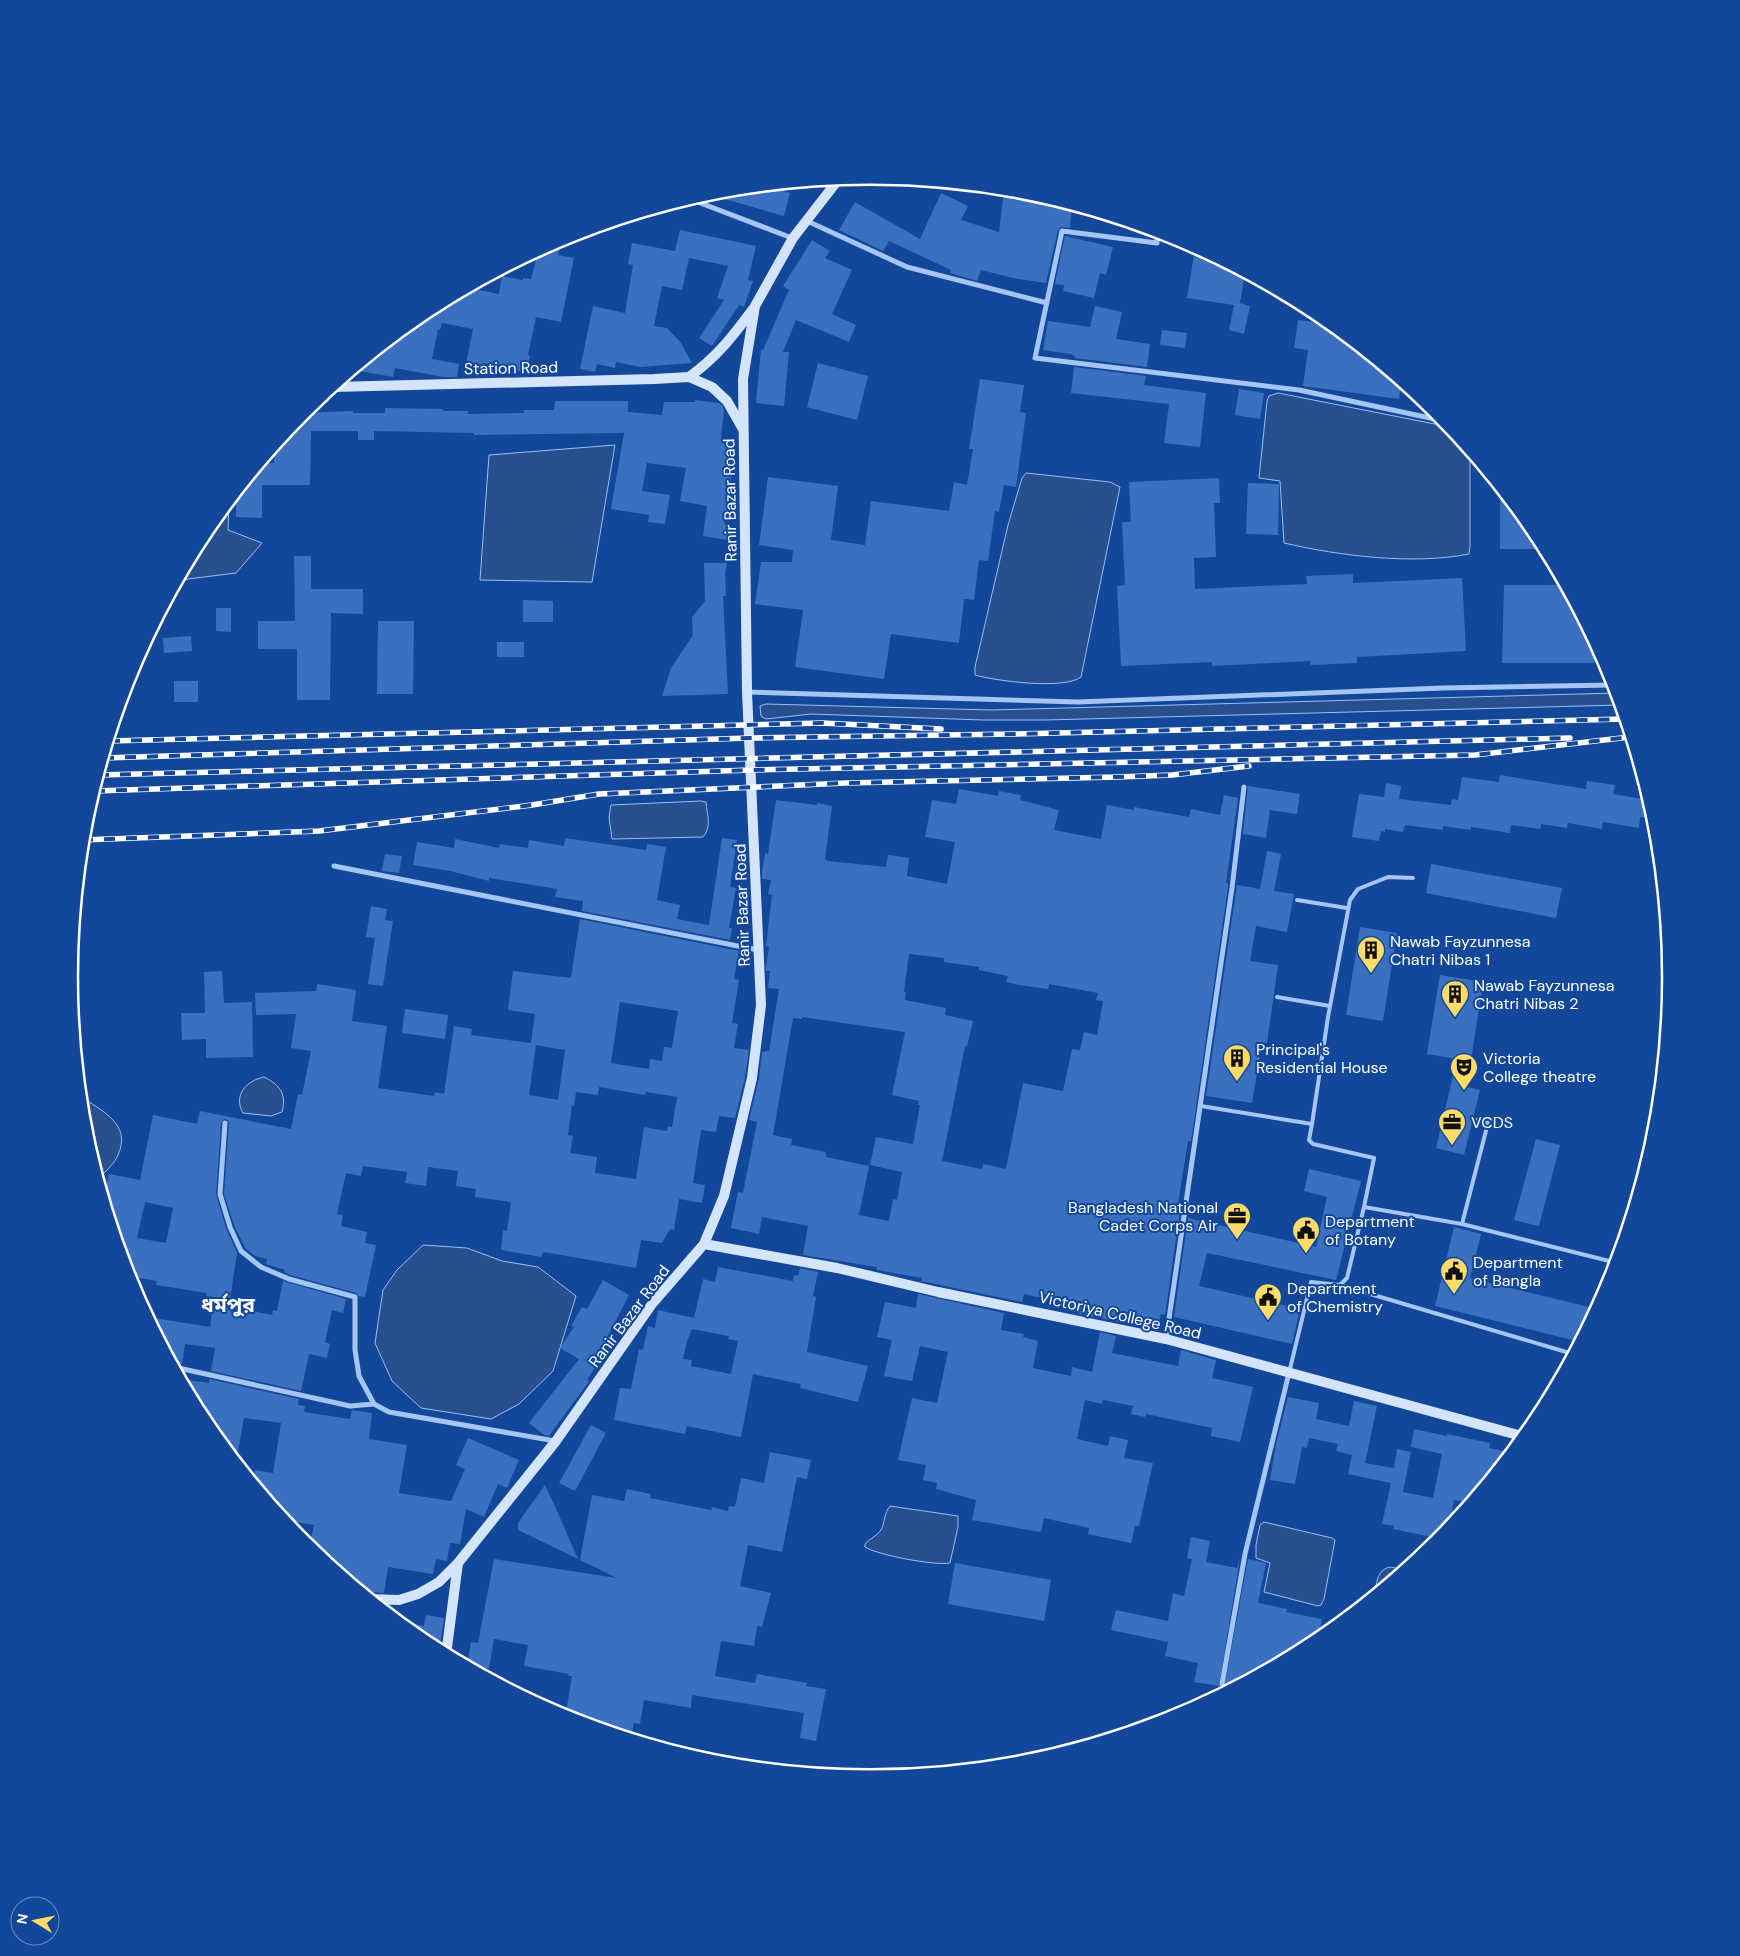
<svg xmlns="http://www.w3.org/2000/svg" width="1740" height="1956" viewBox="0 0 1740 1956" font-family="'DM Sans','Noto Sans Bengali',sans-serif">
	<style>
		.water { fill: #29508e; stroke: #97bff7 }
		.building { fill: #3b70c1; fill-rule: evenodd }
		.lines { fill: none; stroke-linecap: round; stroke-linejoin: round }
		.lane { stroke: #a5c5f4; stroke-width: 4 }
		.street { stroke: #a5c5f4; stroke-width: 5 }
		.secondary { stroke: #d5e4fd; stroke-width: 10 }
		.rail-casing { stroke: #fff; stroke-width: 5.5 }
		.rail { stroke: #12479a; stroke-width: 4; stroke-dasharray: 11; stroke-linecap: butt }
		.labels { text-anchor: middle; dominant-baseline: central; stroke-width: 4; stroke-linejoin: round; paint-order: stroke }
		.street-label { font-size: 16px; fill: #fff; stroke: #12479a }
		.poi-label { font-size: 16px; fill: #fff; stroke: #12479a; text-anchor: start }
		.district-label { font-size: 21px; font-weight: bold; fill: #fff; stroke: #12479a }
		.rim { fill: none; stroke: #fff; stroke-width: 2.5 }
	</style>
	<rect width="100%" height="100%" fill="#12479a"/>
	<path class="water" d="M1278,393l172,34 20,26v93l-1,8c-56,11 -129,2 -185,-11l-4,-62 -21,-3 8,-77 2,-5z
		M615,445l-23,137 -112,-2 9,-125z
		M1026,473l84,9 10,5 -39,190c-17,13 -85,4 -106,-2v-8l33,-142 14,-47z
		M229,502l-1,28 34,13 -26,30 -48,6 -11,4 27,-50z
		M1617,693l4,12 -576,15h-62l-172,-6 -45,5 -5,-3 -1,-10 6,-2 225,6z
		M701,801l5,1c1,12 6,25 -3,35l-91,2 -3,-22 2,-12z
		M264,1077c16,8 23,17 18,35l-11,4 -28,-3c-10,-18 3,-32 21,-36z
		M80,1096c22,15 52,28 38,59 -4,10 -14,17 -20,25l-14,-46z
		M423,1245l44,3 35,13 36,6 38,29 -23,75 -34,33 -28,15 -70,-11 -29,-27 -17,-38 8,-53 14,-20z
		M890,1506l68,10v11l-8,36c-14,3 -73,-8 -85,-16v-3c4,-5 12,-8 16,-14 4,-8 3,-17 9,-24z
		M1264,1522l68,16 3,2 -11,59 -3,6 -3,1 -54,-14 6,-29 -14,-5v-13l4,-20z
		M1390,1567l15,3 -31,26c3,-12 2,-26 16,-29z"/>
	<path class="building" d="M769,187l21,6 -6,23 -77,-22z
		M1004,190l23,2 45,14 -2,22 -9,-1 -3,3 -12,53 -33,-5 -32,-8 -4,11 -27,-8 1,-3 -62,-29 -6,10 -44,-21 16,-28 65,37 21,-46 27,13 -7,14 38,12z
		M680,230l76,16 -8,34 5,1 -9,26 -5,-2 -27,41 -13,-8 25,-38 -7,-2 11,-32 -39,-8 -7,32 -20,-4 -8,40 13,2 14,15 11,20 -52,4 -24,-5 -1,6 -18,-4 -2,8 -15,-3 13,-63 32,7 8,-48 -5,-1 4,-21 43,8z
		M1065,236l48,11 -7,28 -6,-2 -6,25 -31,-7 1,-6 -9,-1z
		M562,239l-4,16 16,3 -13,64 -25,-5 -8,38 2,1 -4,17 -43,-10 -2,9 -16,-3 8,-40 -31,-6 -2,7 -2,-1 -6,30 27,5 -2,13h-14l-48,-9 -2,9 -39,-7 71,-58 44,-24 30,6 3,-18 21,4v-2l8,1 7,-27z
		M812,240l18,11 -5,7 27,12 -20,44 24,11 -7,17 -53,-22 -13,32h6l-5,54 -28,-3 5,-54 2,1 26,-60 -6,-4z
		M1195,248l50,26 -5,29 10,3 -6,28 -15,-4 5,-25 -47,-7z
		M1095,306l27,6 -6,27 34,5 -3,23 -72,-9v-2l-5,-2 -27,-4 5,-29 42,6z
		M1298,320l33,4 70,59 -2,16 -96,-13 5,-36 -14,-2z
		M1162,330l25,3 -2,15 -25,-3z
		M818,363l50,13 -11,44 -50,-13z
		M1074,367l72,9 -2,9 62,8 -6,54 -36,-4 5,-39 -98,-11z
		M980,379l44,6 -4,27 6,1 -10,74 -12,-2 -5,27 -4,-1 -7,50 -9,-1 -5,40 -10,-1 -5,44 -68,-9 -7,45 -89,-12 8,-57 -48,-6 6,-42h31l1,-12 -34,-5 9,-68 70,9 -7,54 34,5 6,-44 78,10 5,-29 13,3 6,-36h-4z
		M1239,389l25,4 -4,26 -25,-4z
		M695,400l24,3 3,2 2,5 -3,28h11l-1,48 -7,38h6l-3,16 -24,-4 4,-30 -27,-5 6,-33 -39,-5 -5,28 28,4 -5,29 -17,-2 1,-7 -38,-6 13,-76 -150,2v-2l-100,-2v9h-16v-9h-47l-1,54h-48v33l-26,-1v-24l26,-31v1h12v-16l29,-34 50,-2v2h32v-5l58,1v2h25v3l56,-1v-3h30l1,-9h73v11l34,3 2,-13h31z
		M1219,478l1,25h-6l2,54 -22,1 1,31 112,-5 -1,-8 47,-2v9l109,-5 4,73 -109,6v6l-46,2 -1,-4 -98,5v-4l-91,4 -4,-80 8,-1 -3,-63h9l-2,-40z
		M1248,483l31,1 -1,51 -32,-1z
		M1500,489l36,44 9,16h-45z
		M294,556h17v33h52v25l-32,-1 -1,87h-33v-51h-39v-28h37z
		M704,563h23l-2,10 1,23h-3l5,98 -66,2 9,-28 22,-33 -1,-18 13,-16z
		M1504,585h60l30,55v23h-92z
		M523,600l30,1v21h-30z
		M216,608h15v24l-15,-1z
		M378,621h36l-1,73h-36z
		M191,636l1,15 -28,2 -1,-15z
		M497,642h27v15h-27z
		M174,681h24v21h-24z
		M1500,775l86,14 1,-8 28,4 -2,9 36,6 6,19 -15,-2 -1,11 -36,-6 -1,7 -34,-6 -1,5 -26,-4 -1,5 -29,-4 -1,8 -39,-6v3l-28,-4v4l-38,-5 -2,7 -18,-3v3l-4,-1 -2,10 -27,-4 7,-43 25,3 2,-14 15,3 -2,13 52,6 1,-6 6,1 4,-23 37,5z
		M1248,786l52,8 -3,20 -27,-4 -4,28 -23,-4z
		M959,789l39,7 1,-5 22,4 -1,5 39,10 -5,20 47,9 6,-34 27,5v-3l55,10 2,-8 29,6 4,-20 14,3 -12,85h2v4l-37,254h-3l-11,69 3,1 -15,104 -4,-1 -3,16 -82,-17v-1l-12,-2 1,-7 -41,-9 -2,8 -101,-21 1,-3 -45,-8v-3l-74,-12 5,-29 -46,-9 -3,17 -28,-6 7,-36 5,1 14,-71 -8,-2 10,-41 3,-27 7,-1 10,-62 -11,-1 2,-17h-4v-4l3,-20 -3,-1 6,-51 -4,-1 3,-14 -9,-1v-6l3,-20 3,1 8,-54 41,5v-2l15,3 -7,53 3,2 58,6 2,-12 21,3 -2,18 40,8 8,-42 -30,-5 7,-37 24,4zM909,954l35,4v4l35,5v3l29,6 -2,6 13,3 29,4 1,-5 49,9 -2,7 7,1 -6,34 -13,-3 -4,18 -8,-1 -9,42 -40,-8 -17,86 -23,-5 -1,5 -40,-8 23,-115h2l6,-25 -28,-6 1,-7 -41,-8 1,-8h-2zM802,1017l103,15 -13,63 27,6 -1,4h2l-7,39 -37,-7 -6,28 32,7 -5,28 -4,-1 -4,22 -30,-6 10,-49 -43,-9v-5l-35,-7 1,-6 -19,-4 20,-117 9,1z
		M565,838l81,12 1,-6 19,3 -9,53 23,5 -3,14 32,6 13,-87 15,2 -7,47 6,1 -7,40h3l-2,12 -148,-29 1,-10 -28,-4 2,-8 -68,-11v3l-39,-10 -37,-6 4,-23 37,6 1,-9 44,9 1,-4 28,4 1,-8 35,6z
		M1267,851l14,3 -7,37 20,3 -7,38 -31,-6 -6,35 28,4 -11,78 -5,-1 -10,61 -46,-7 31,-211 23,4z
		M385,854l17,2 -3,17 -17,-2z
		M1431,864l131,24 -6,30 -130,-25z
		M371,906l16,3 -2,11 8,1 -10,65 -15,-2 7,-46 -9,-1z
		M580,919l159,32 -5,28 5,1 -7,43 6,1 -4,24 15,2 -4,27 -10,41 -16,-2 -3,16 -15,-2 -8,53 12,2 -3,18 -23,-4 -5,31 -4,-1 -8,14 -21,-3 -5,28 -93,-16 -2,5 -40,-7 2,-20 4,1 4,-29 -36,-5 1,-8 -20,-3 2,-15 -30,-4 -2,19 -21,-3 2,-11 -44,-6 -2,10 -15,-3 -9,41 6,1 -2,11 26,6 -2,11 11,2 -11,52 -6,-1 -3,-3 -66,-18 -6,-3 1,-2 -19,-6 1,-5 -12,-3 -10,-8 -11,-23 -10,-31 5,-71 -1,-3 -4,-1 -3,4 -5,71 10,34 11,25 -8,53 43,9 1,-5 4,1 6,-30 63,18 -3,14 -11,-3 -7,32 5,2 -3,14 -18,-4 -8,37 -90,-20 4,-23 -30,-4 -3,20 -10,-1 -25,-46 63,10 4,-30 -8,-1 1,-3 -51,-8 1,-4 -30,-5 -23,-78 5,-24 31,6 13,-65 44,9 3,-13 91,18 7,-35 4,1 9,-44 -20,-3 5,-34 -40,1 -1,-22 61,-2 1,-7 39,6 -4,31 35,5 -9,62 56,8 1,-4 9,2 10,-68 18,3 -1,6 60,8 4,-29 -27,-4 5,-39 58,7zM620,1002l58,9 -6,37 -8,-1 -2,14 -12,-2 -1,10 -38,-6zM536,1045l29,5 -7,50 -29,-5zM599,1087l46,8 1,-3 31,5 -5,30 -4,-1 -1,5 -23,-4 -8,52 -41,-6 2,-16 -27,-4 3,-17 -5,-1 4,-30 2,1 2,-14 22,3zM145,1202l28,6 -7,35 -29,-5z
		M1360,927l37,6 -14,88 -37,-6z
		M222,971l2,32 28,-1 1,55 -47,1v-19l-24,1 -1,-27h24l-1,-41z
		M1440,975l43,7 -16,105 13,3 -16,65 -28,-7 21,-89 -30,-5z
		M405,1009l43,6 -3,24 -43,-6z
		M1536,1139l24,6 -21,81 -25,-6z
		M1309,1169l52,12 -25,99 -129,-27 -8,33 101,23 -8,35 -118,-27 14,-99 128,29 11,-50 -23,-6z
		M1454,1227l27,7 -11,44 127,31 -17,33 -145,-36z
		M718,1267l75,14 1,-6 4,1 2,-8 18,4 -5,24 3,1 -9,55 61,14 -10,36 -58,-14 1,-4 -48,-10 -12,63 -54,-11 -2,8 -71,-14 6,-32 11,1 8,-40 4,1 5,-24 7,2 3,-18 36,8 9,-39 12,3zM692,1329l37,7 -1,3 10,2 -7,33 -40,-8 1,-6 -9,-1 4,-18z
		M603,1280l26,15 -28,54 4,3 -18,28h3l-41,56 -5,-1 -15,-12 50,-64 -19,-11 14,-21 -3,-1 11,-19 5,2z
		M918,1294l86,19 -3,17 23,4 -1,3 15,4 -5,27 38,8 1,-9 20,5 8,-40 16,4 -4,17 66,13 3,-16 35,10 -4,18 41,9 -13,55 -29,-6 1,-8 -66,-14 -1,3 -14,-3 2,-8 -30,-6 -1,4 -17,-4 -8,39 31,7 2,-10 18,4 -4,18 29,5 -14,63h-4l-4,17 -43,-9 1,-6 -45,-10 -3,14 -69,-12 4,-20 -40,-11 1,-6 -14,-3 3,-15 -28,-5 14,-62 25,5 11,-51 -28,-6 -8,35 -28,-5 8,-36 -15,-3 8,-35 31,6z
		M180,1379l29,4v-4l90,20 -1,6 7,1 -1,6 46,7 2,-9 20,3 -3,26 38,6 -8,48 52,8 14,-32 -9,-4 12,-27 51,22 -12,28 -9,-4 -14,33 -18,-8 -6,35 -10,-1 -3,18 -11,-2 -3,15 -45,-7 -4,26 -15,-1 -5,2 -55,-45 5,-24 -31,-5 -30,-37 2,-13 18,3 8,-50 -37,-5 -8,45 -32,-40z
		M1288,1397l31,6 -3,16 33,7 5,-25 23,5 -12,57 29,5 3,-19 14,3 -8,40 30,6 9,-44 -31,-7 3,-18 33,7v-2l43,9 -1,5 23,5 -41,50 -17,-3 -6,31 -7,8 -48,-10 1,-3 -12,-2 9,-41 -43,-9 4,-19 -16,-4 2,-7 -29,-6 -2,10 -5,-1 -7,37 -25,-4 6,-36z
		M591,1425l15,8 -31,58 -16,-8z
		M770,1452l41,8 -4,19 -10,-2 -15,75 -34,-7 -8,41 31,7 -9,34 -5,-1 -3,20 -33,-5 -6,35 40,7 2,-9 50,9 -1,3 20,3 -10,52 -16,-3 4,-25 -112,-18 -1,13 -47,-8 -4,24 -6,-1 -2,9 -10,-2 -1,6 -56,-17 7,-43h-4l1,-2 -45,-8 4,-21 -34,-6 -5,30 -22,-4 4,-23 7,1 16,-84 123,19 -37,-18 12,-65 32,6 3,-12 24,5 -1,4 61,12 1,-3 16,4 1,-5 6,1 6,-29 23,5z
		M545,1485l12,26 21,48 -60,-29v-7z
		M1191,1537l19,4 -4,21 31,6 3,-10 -21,128 -25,-4 4,-19 -33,-7 3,-14 -57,-12 5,-20 52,11 5,-28 11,3 8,-37 -5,-1z
		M1248,1559l18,4 -8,40 29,6 -1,3 36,7 -5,23 -2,2 -83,45 -8,-1z
		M955,1563l96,17 -7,41 -96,-17z
		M426,1615l18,3 -5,34 -14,-8 -28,-23 27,5z"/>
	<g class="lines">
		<path class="lane" d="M1297,900l50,8
			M1277,997l53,9
			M1201,1106l111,18
			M1364,1207l10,-49 -61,-14 -4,-4 3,-16 16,-107 22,-117 8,-11 30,-12 25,1
			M1462,1224l26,-101 -11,-3
			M1340,1285l233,69
			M1602,1300l10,-39
			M1289,1373l22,-91 29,3 7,-7 17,-71 98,17 155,39"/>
		<path class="street" d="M690,199l102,39
			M807,221l100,46 140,36
			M1157,232v11l-95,-12 -27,127 264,32 145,31
			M747,692l331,10 365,-14 171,-3
			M334,866l424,84
			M225,1123l-5,71 10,33 11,24 20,16 28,12 66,18v53l4,26 15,28 15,8 166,29
			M1166,1339l66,-451 12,-101
			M174,1367l176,39 24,-2
			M1222,1684l23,-130 44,-181"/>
		<path class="secondary" d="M689,377c28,-20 44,-41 64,-68
			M333,387l321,-8 35,-2 23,10 15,14 16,28
			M704,1244l133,24 101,24 228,47 359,98
			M369,1599l30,1 19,-6 21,-12 19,-19 98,-122 96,-137 52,-60 20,-48 28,-118 9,-73 -14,-313 -4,-313 12,-73 38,-68 45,-58
			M446,1655l12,-92"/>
		<g class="rail-casing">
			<path id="rail" d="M109,741l713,-18 119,6
				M103,758l647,-20 263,-4 612,-15
				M98,775l1472,-37
				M94,791l658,-21 723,-15 155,-18
				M82,840l237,-9 213,-26 67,-11 247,-11 272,-6 54,-2 77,-9"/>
		</g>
		<use href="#rail" class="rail"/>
	</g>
	<defs>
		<g id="building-pin" transform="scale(1.4375)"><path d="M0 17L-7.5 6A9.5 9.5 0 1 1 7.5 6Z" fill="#ffdb68" stroke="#12479a"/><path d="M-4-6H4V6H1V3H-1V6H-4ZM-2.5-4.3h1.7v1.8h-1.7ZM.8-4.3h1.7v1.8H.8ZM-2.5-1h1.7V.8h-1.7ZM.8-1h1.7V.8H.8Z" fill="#111"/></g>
		<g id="theatre-pin" transform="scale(1.4375)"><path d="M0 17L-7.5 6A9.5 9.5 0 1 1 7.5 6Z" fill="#ffdb68" stroke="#12479a"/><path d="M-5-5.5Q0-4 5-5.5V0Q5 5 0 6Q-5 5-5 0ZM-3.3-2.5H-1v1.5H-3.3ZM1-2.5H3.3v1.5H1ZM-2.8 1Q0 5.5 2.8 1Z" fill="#111"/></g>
		<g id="office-pin" transform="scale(1.4375)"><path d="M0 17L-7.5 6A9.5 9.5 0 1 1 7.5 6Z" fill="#ffdb68" stroke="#12479a"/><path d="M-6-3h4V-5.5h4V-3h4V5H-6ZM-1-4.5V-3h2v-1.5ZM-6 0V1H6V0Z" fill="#111"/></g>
		<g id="civic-pin" transform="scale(1.4375)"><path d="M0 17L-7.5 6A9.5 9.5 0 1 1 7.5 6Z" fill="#ffdb68" stroke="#12479a"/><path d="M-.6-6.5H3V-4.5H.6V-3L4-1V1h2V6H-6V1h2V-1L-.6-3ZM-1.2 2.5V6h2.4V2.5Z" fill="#111"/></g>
	</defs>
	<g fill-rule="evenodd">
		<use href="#building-pin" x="1371" y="950"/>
		<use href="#building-pin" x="1455" y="994"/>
		<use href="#building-pin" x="1237" y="1058"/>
		<use href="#theatre-pin" x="1464" y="1067"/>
		<use href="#office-pin" x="1452" y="1122"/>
		<use href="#office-pin" x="1237" y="1216"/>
		<use href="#civic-pin" x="1306" y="1230"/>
		<use href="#civic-pin" x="1454" y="1271"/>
		<use href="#civic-pin" x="1268" y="1297"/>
	</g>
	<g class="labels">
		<g class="street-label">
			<text transform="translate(511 368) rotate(-1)">Station Road</text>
			<text transform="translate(730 500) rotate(-91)">Ranir Bazar Road</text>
			<text transform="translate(742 905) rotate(-92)">Ranir Bazar Road</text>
			<text transform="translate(1120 1315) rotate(13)">Victoriya College Road</text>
			<text transform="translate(629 1316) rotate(-53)">Ranir Bazar Road</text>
		</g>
		<g class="poi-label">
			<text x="1390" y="941">Nawab Fayzunnesa<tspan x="1390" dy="18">Chatri Nibas 1</tspan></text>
			<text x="1474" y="985">Nawab Fayzunnesa<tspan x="1474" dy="18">Chatri Nibas 2</tspan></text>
			<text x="1256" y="1049">Principal's<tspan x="1256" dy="18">Residential House</tspan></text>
			<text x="1483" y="1058">Victoria<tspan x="1483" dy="18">College theatre</tspan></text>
			<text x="1471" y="1122">VCDS</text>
			<text x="1218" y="1207" text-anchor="end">Bangladesh National<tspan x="1218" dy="18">Cadet Corps Air</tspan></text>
			<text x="1325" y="1221">Department<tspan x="1325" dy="18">of Botany</tspan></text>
			<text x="1473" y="1262">Department<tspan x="1473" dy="18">of Bangla</tspan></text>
			<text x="1287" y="1288">Department<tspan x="1287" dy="18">of Chemistry</tspan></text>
		</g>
		<g class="district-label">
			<text x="228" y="1305">ধর্মপুর</text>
		</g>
	</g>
	<path d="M0 0H1740V1956H0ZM78 977a792 792 0 1 1 1584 0a792 792 0 1 1-1584 0Z" fill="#12479a" fill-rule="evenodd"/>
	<path class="rim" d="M78 977a792 792 0 1 1 1584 0a792 792 0 1 1-1584 0Z"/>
	<g transform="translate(35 1921) rotate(280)"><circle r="24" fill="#12479a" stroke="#7191c2"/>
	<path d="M0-4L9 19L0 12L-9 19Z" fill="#ffdb68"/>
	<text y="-8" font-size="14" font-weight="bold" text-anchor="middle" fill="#ffffff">N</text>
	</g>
</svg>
